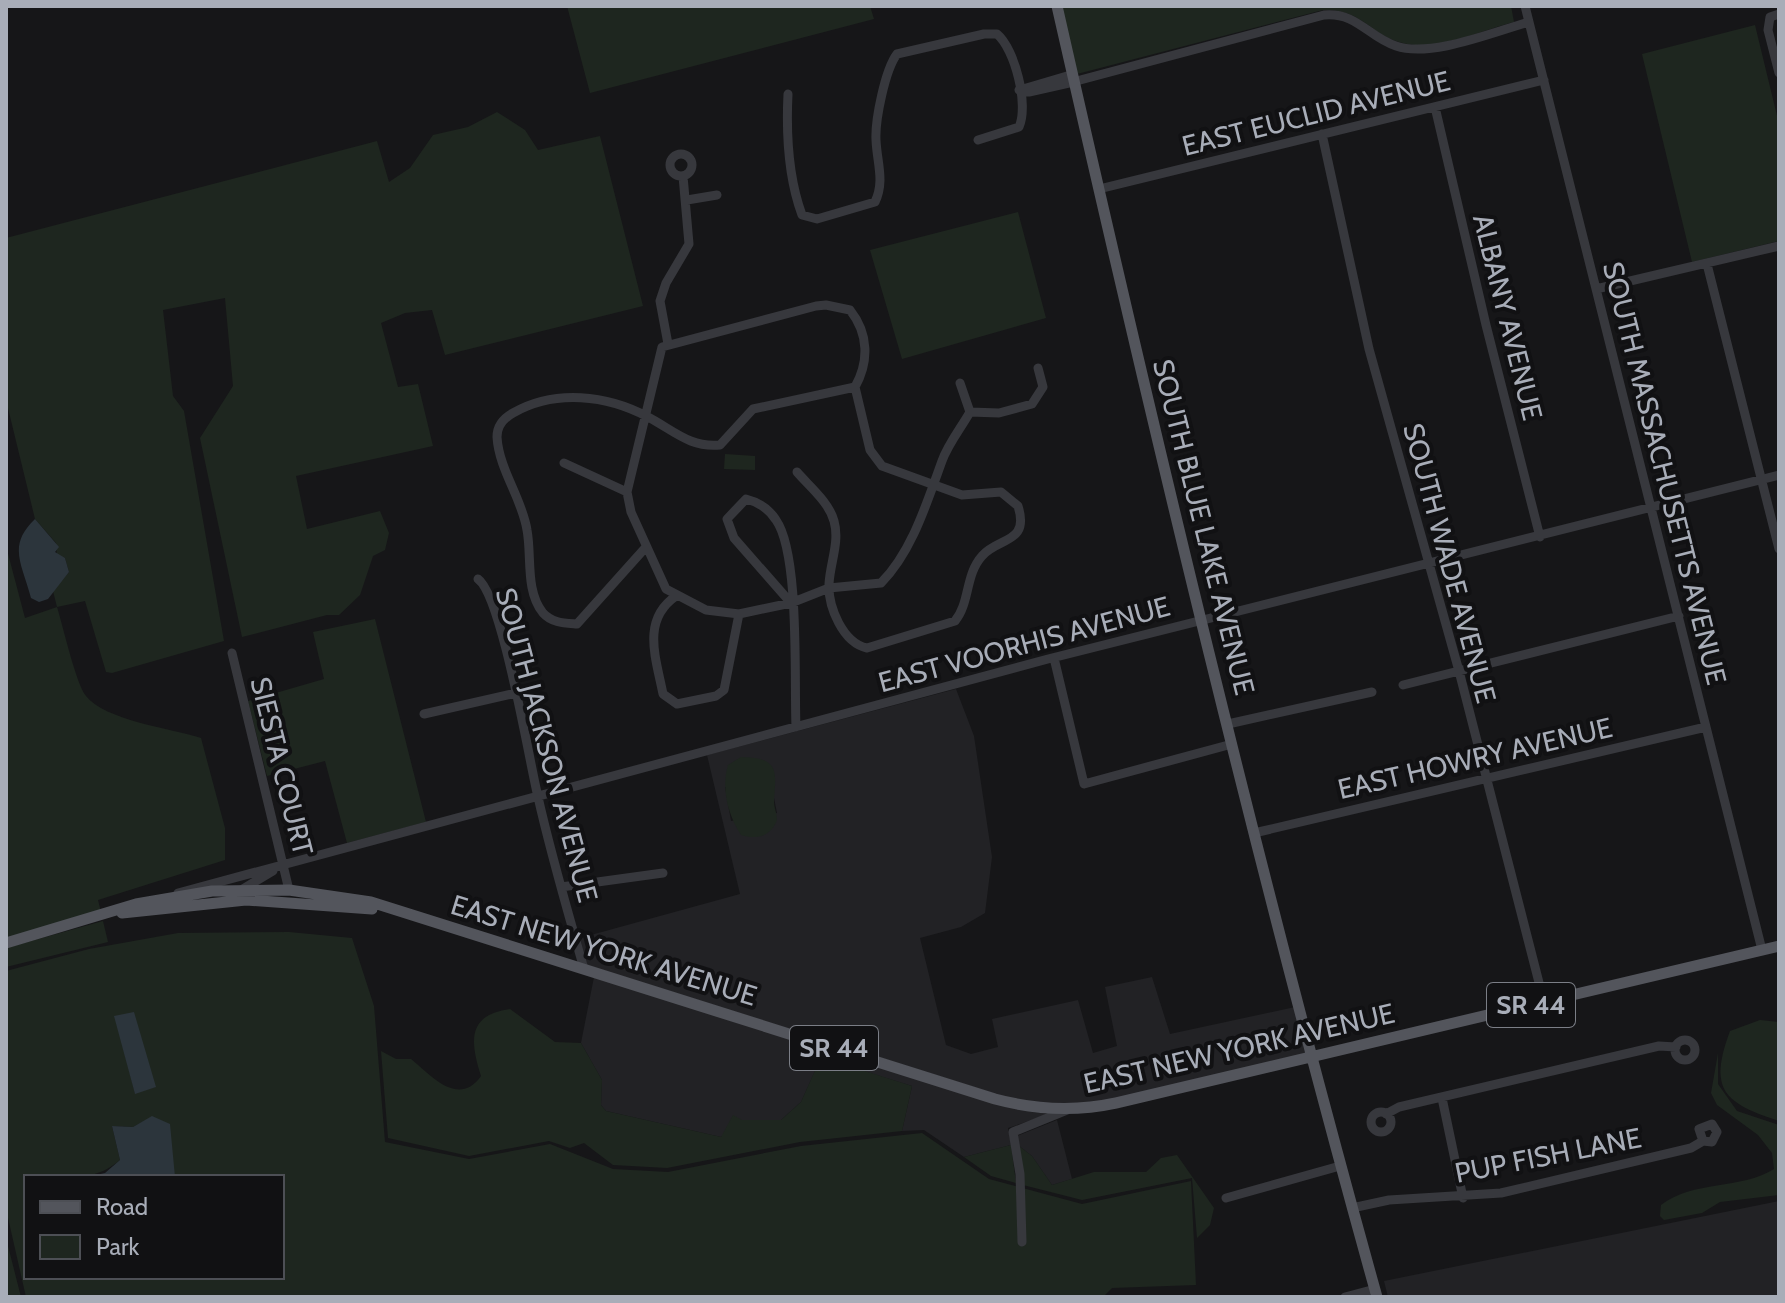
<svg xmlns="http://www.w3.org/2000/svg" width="1785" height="1303" viewBox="0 0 1785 1303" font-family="Cabin,sans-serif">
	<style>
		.built { fill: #222225; fill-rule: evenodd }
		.green { fill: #1e261f; fill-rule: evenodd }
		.water { fill: #2c353c }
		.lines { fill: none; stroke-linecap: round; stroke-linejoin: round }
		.minor { stroke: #37383d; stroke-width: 9 }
		.major { stroke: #53555c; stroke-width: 11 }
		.labels { text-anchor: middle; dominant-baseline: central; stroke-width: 8; stroke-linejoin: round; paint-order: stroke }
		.shield { fill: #111113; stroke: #7b7e86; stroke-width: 2 }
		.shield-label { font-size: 26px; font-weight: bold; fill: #a8adb8 }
		.street-label { font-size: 28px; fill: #a8adb8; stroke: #111113 }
	</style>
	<rect width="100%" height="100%" fill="#161618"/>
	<path class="built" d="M956,689l18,47 18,121 -7,56 -24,14 -41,11 26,107 25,9 27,-7 -6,-28 86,-19 15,53 24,-7 -12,-59 47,-10 18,57 125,-27 12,46 -192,46 -49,7 -57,-8 -422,-133 -7,-27 160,-44 -33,-139zM725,787l49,11 3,15 -46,8z
		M594,977l438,135 18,2 -42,14 3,17 -47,12 -40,-27 -22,1 10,-45 -91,-28 -20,44 -20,18h-39l-21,17 -115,-26 -5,-6 1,-25 -21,-37z
		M1057,1120l15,59 -20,6 -20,-29 -13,-10 -2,-10z
		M1779,1201v96h-391l-4,-16z"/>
	<path class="green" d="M567,6h303l4,13 -284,74z
		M1061,6h450l3,16c-32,8 -78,30 -111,21 -32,-7 -41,-35 -80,-33l-246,64z
		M1755,25l24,99v117l-87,21 -50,-208z
		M497,112l28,18 13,20 62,-14 43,170 -198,49 -13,-45 -27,3 -24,10 17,64 20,-3 15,62 -137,30 11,53 73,-18 9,22 -4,17 -12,6 -13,39 -21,20h-12l-85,22 -42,-199 33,-52 -8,-88 -62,12 10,86 11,15 40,230 -112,32 -6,-1 -21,-71 -28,6c6,19 19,77 29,89 18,24 87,33 115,42l24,90v32l-127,40 3,12 -95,27v-393l19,72 32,-11 -4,-16 16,-19 -4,-14 -8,-2 -1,-13 -21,-24 -29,-119v-162l371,-97 12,41 21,-14 23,-33 35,-8z
		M1018,212l28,106 -144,41 -32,-109z
		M725,454l30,2v14l-31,-1z
		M375,619l51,203 -79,21 -22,-82 -58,15 -19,-75 76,-22 -11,-47z
		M741,757c39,1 35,14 33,44 0,7 3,12 3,19 -6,16 -19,20 -36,15 -13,-20 -20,-46 -13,-70z
		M103,921l5,21 -102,25v-19z
		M289,932l63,6 22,68 11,136 84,17 81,-15 63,25 55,3 133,-26 121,-13 67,46 93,25 109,-23 5,104 -84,3 -9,9h-1077l-20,-88v-238l83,-22 89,-16zM115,1016l40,70v1l-20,6zM152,1117l23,60h107v100h-256v-100c35,0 66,7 94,-17l-8,-34 21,1z
		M510,1009l45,33 26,1 21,37 -1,25 5,6 115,26 12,-22 9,5h39l20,-18 20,-45 91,29 -10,45 -102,11 -133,26 -54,-3 -29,-22 -14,5 -21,-7 -80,15 -81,-18 -7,-87 15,8h15c18,14 47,50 70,17 -11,-35 -14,-61 29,-67z
		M1760,1020l19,2v99c-55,-18 -71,-31 -49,-90z
		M1718,1053v31l19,27 42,14v70l-59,7 -18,11 -38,7 -4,-4 1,-11c32,-25 80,-15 113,-36l-2,-16 -14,-18 -41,-30 -6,-12z
		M1011,1145l5,38 -25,-7 -27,-19z
		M1019,1146l13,10 20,29 42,-13h52l15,-14 16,-3 37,53 -4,17 -13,13 -5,-60 -110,22 -59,-15z
		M6,1238l15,59h-15z"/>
	<path class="water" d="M35,519l24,28 -4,5 10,6 4,14 -21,27 -9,3 -8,-4c-9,-35 -24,-52 4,-79z
		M134,1012l22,75 -21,7 -21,-78z
		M152,1116l18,8 5,53h-88l18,-4 15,-13 -8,-34 21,1z"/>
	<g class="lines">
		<path class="minor" d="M1525,6l237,944
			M1779,14l-9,3 -2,13 11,43
			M1023,89l44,-13 4,3
			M1019,90l10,2 40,-9 255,-68c33,-3 44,22 72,31 35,12 97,-14 133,-24
			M788,94c-2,41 0,83 14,121l15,4 58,-17c10,-21 2,-39 1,-62 -1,-20 9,-70 21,-86l87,-20h13c18,15 32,71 22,93l-41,13
			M1435,107l51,218 54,212
			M1322,134l47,215 90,322 85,331
			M670 165a11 11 0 1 1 22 0a11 11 0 1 1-22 0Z
			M1099,189l445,-109
			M687,200l30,-5
			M1707,264l72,285
			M1596,289l183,-43
			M668,344l-8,-43 6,-18 23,-39 -6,-68
			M855,387c14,-25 14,-53 -5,-77l-24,-5 -10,1 -154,41 -35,145 4,20 35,77 40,21 33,4 52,-11 38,-15 52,-5c31,-31 46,-81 61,-122 6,-17 19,-33 28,-49l-10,-29
			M970,412l29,1 33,-9 11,-17 -5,-19
			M564,463l63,29
			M646,547l-69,77c-13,-1 -25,-1 -34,-11 -18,-22 -11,-57 -16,-83 -5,-32 -28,-60 -30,-93 0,-11 7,-19 16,-24 42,-24 94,-18 135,4 25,13 42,31 72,28l33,-36 102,-22 15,63 12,16 80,29 39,-3 17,14c12,38 -20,31 -36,50 -17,19 -12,47 -27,65l-88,27c-24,-5 -39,-41 -38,-64 1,-21 11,-42 5,-63 -5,-19 -25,-35 -37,-49
			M478,579c24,17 51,181 60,218 13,58 30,115 46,172
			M676,596c-35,24 -20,62 -13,98l14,10 39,-8 8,-6 15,-76
			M791,603l-57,-65 -7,-19 19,-20c12,3 23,10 30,21 24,34 18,161 20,207
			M232,653l57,237
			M1054,658l30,126 148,-40
			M1403,685l276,-69
			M424,714l92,-21
			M1228,724l144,-32
			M1254,833l452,-106
			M561,887l102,-14
			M241,890l32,-19
			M178,893l870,-234 731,-184
			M1675 1050a10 10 0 1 1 20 0a10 10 0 1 1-20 0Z
			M1442,1098l21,100
			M1371 1122a10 10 0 1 1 20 0a10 10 0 1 1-20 0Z
			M1386,1114l13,-7 260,-61 17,1
			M1226,1198l114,-32
			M1352,1208l37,-8 112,-7 190,-45 12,-7 9,1 5,-10 -5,-8 -13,5 4,12
			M1022,1242l-2,-68 -7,-42 54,-22
			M1345,1297l30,-8"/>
		<path class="major" d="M1057,6c98,432 201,864 320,1291
			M122,913l124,-13 126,9
			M6,943l130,-39 76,-13 77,-1 82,12 624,197c41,11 79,13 121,4l663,-157"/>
	</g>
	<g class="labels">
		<g class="shield">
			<rect x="1487" y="983" width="88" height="44" rx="6"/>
			<rect x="790" y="1026" width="88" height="44" rx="6"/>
		</g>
		<g class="shield-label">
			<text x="1531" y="1005">SR 44</text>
			<text x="834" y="1048">SR 44</text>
		</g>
		<g class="street-label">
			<text transform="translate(1316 113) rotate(-14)">EAST EUCLID AVENUE</text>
			<text transform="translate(1508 317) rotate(76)">ALBANY AVENUE</text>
			<text transform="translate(1665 473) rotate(76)">SOUTH MASSACHUSETTS AVENUE</text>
			<text transform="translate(1204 527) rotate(76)">SOUTH BLUE LAKE AVENUE</text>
			<text transform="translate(1450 563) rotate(75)">SOUTH WADE AVENUE</text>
			<text transform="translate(1024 644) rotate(-15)">EAST VOORHIS AVENUE</text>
			<text transform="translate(547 745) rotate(75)">SOUTH JACKSON AVENUE</text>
			<text transform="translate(1475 758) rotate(-13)">EAST HOWRY AVENUE</text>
			<text transform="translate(282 766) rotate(76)">SIESTA COURT</text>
			<text transform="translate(604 950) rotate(17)">EAST NEW YORK AVENUE</text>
			<text transform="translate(1239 1048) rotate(-13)">EAST NEW YORK AVENUE</text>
			<text transform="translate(1548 1155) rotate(-11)">PUP FISH LANE</text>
		</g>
	</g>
	<rect width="1785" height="1303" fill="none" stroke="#a8adb8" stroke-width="16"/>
	<rect x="24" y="1175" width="260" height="104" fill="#111113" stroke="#4d4f55" stroke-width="2"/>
	<rect x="40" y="1201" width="40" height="12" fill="#53555c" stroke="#4d4f55" stroke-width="2"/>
	<text x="96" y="1215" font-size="24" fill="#a8adb8">Road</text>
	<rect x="40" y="1235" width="40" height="24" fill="#1e261f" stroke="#4d4f55" stroke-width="2"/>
	<text x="96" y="1255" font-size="24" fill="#a8adb8">Park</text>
</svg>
